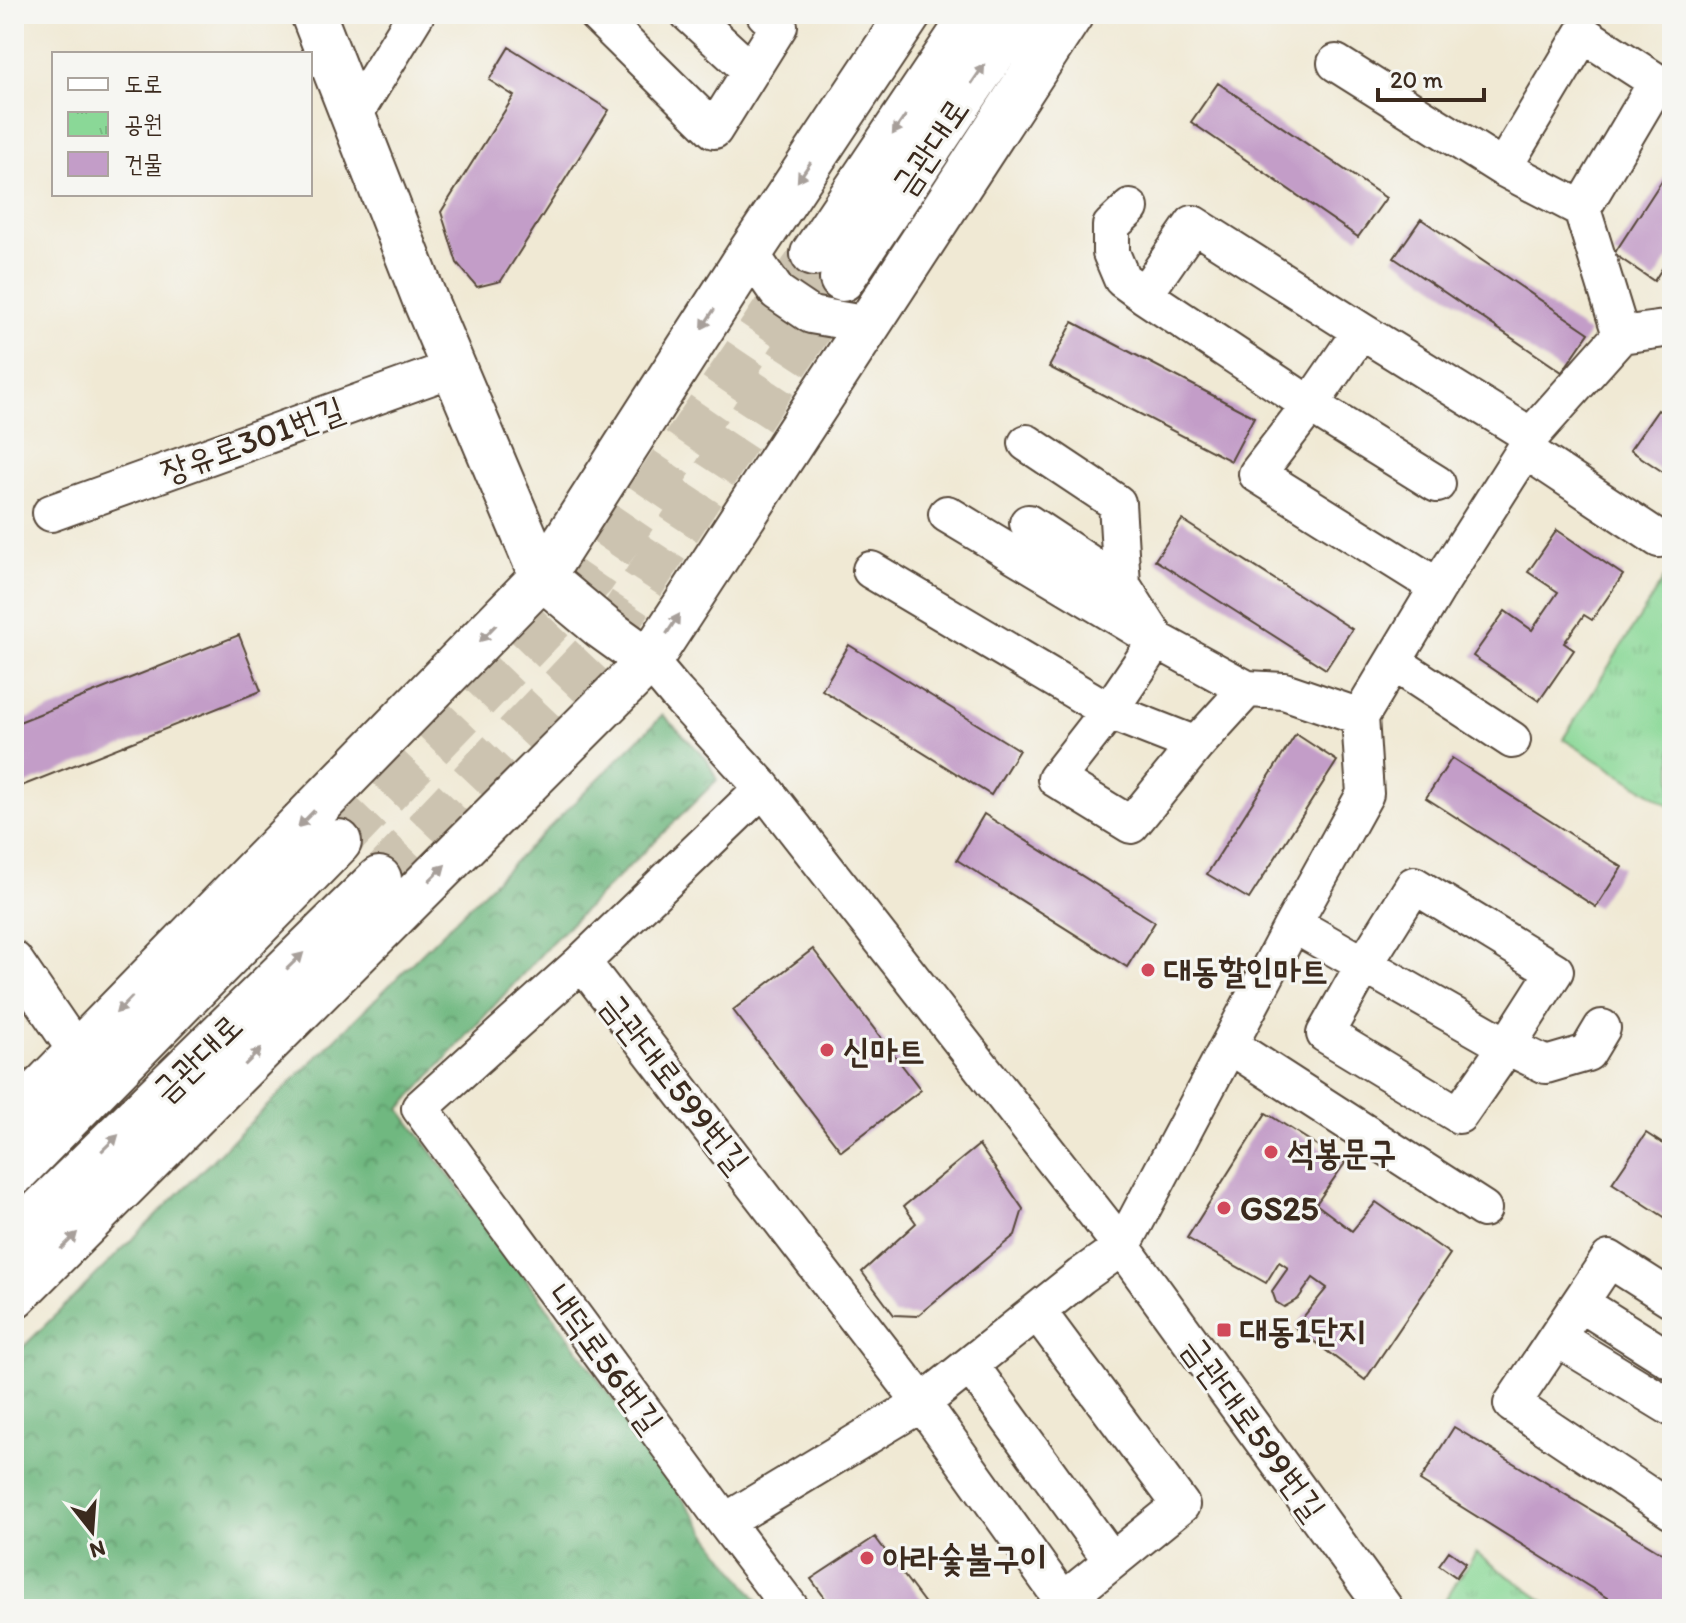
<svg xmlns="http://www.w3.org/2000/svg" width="1686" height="1623" viewBox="0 0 1686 1623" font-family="Itim,'Poor Story',sans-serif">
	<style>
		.forest { fill: url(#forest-crowns); stroke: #55714f; stroke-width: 2 }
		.park { fill: url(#park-tufts); stroke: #62815a; stroke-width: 2 }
		.building { fill: #c39dc8 }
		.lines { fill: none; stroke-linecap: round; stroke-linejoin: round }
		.major-tunnel { stroke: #ccc3b0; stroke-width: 44; stroke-dasharray: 44 22; stroke-linecap: butt }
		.minor-casing { stroke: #564739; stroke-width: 40 }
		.major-casing { stroke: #564739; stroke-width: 48 }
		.minor { stroke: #fff; stroke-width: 36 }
		.major { stroke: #fff; stroke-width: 44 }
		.oneway { fill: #a79f9a }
		.poi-dot { fill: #d1495b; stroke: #f6f6f2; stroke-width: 3 }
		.labels { text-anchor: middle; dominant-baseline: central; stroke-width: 6; stroke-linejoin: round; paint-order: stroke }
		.street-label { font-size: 34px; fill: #3b2a1e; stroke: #f6f6f2 }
		.poi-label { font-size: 34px; font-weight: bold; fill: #3b2a1e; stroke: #f6f6f2; text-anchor: start }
	</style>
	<defs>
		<pattern id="forest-crowns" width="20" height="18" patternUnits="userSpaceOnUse" patternTransform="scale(2)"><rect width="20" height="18" fill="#6fb880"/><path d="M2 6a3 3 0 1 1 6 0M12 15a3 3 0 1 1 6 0" fill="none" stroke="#5c9668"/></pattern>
		<pattern id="park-tufts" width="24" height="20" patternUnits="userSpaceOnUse" patternTransform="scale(2)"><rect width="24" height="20" fill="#8ad897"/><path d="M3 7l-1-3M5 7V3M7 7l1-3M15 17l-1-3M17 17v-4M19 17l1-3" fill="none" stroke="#78ba82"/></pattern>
	</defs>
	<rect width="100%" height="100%" fill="#f6f6f2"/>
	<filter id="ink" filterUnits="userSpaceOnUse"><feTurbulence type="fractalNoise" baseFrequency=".0125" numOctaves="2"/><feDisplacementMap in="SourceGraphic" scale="16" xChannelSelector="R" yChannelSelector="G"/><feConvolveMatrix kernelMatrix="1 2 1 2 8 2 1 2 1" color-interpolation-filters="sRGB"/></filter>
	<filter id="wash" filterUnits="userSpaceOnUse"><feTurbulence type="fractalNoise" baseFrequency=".006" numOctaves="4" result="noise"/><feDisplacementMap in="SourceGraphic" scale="32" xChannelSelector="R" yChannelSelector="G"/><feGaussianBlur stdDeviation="1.8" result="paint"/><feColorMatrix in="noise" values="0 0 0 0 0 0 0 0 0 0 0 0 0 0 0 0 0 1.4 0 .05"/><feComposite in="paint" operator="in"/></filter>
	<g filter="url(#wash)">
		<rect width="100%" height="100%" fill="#f0e9d4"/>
		<path class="forest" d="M663,715l44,44 10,21 -165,162 -152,167 161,217 150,213 53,70h-750v-253z"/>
		<path class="park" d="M1672,566v241l-109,-68z
			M1476,1553l79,56h-101l-8,-11z"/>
		<g id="blocks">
			<path class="building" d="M509,47l100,63 -108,171 -24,6 -20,-24 -16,-51 73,-116 -25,-16z
				M1218,83l168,115 -28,39 -167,-115z
				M1672,165v88l-18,28 -40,-27z
				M1421,219l168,114 -27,39 -168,-114z
				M1073,322l181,95 -23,44 -182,-94z
				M1658,410l14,10v58l-42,-28z
				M1182,520l170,109 -26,40 -171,-109z
				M1557,530l66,45 -31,45 -8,-5 -20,28 10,7 -35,51 -66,-45 32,-45 27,19 26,-38 -30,-20z
				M239,635l22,56 -247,98v-65z
				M849,645l170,105 -28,45 -169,-105z
				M1296,734l41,27 -88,138 -42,-25z
				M1452,758l170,109 -26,40 -170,-109z
				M984,814l171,108 -28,45 -170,-107z
				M813,949l108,141 -80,61 -108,-141z
				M1266,1113l79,50 -29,41 36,27 24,-29 74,52 -85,126 -70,-53 32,-39 -14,-10 -15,21 -14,8 -8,-5 -4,-11 16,-23 -9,-6 -13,21 -79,-45z
				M1646,1133l26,17v72l-60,-39z
				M979,1145l44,64 -8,26 -98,81 -23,-1 -32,-43 54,-49 -12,-17z
				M1454,1427l218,132v50h-47l-205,-128z
				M875,1537l54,72h-96l-22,-30z
				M1449,1551l17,12 -10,14 -17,-12z"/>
		</g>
	</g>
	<g filter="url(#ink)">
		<use href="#blocks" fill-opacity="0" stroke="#564739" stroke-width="2"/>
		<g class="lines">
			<path class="major-tunnel" d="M339,842l254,-264 220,-324
				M379,879l227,-239 236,-361"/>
			<g class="minor-casing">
				<path id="minor" d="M596,14l118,116 65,-104 -14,-12
					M689,14l62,57
					M1336,63l167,105 79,41 39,126
					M352,118l64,-104
					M1503,168l80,-134 74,48 -75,127
					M1130,208l-19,18v27l11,26 22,16
					M750,253l27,39 34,23 58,10
					M1531,436l90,-101 51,-7
					M1027,443l90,60 5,82 35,55 -48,71 -53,68 75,46 65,-80
					M1525,450l134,89
					M1437,484l-127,-79 -53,69 181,113
					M51,513l403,-145
					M947,514l210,126 90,49
					M1028,523l94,62
					M649,661l27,32 87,95 359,459 263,362
					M1393,662l119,78
					M1360,717l78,-130 87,-137 6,-14 -170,-105 -168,-107 -49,71 166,110 51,-74
					M763,788l-181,174 -162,146 305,414 66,87
					M1293,924l214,122 -48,69 -134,-81 39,-69 50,-80 141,86 -48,75 39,19 41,-12 15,-25
					M14,960l63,92
					M582,962l340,441 147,206
					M1229,1045l254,164
					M1672,1299l-63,-40 -97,145 160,107
					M1580,1303l92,58
					M1040,1315l141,190 -118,96
					M1557,1338l115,70
					M973,1369l139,192
					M725,1522l197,-119 159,-127 41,-29 171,-323 72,-130 -5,-77 -76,-26 -37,-2 -51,56 -87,-34 -238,-141"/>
			</g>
			<g class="major-casing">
				<path id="major" d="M313,14l112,286 117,277 60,50 47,34
					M813,254l161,-240
					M842,279l177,-265
					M14,1117l528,-540 208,-324 159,-239
					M14,1173l325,-331
					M14,1237l365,-358
					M14,1296l635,-635 422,-647"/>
			</g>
			<use href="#minor" class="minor"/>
			<use href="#major" class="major"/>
		</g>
		<defs><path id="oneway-solid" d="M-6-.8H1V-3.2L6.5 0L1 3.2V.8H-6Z" transform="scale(2)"/></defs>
		<g class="oneway">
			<use href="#oneway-solid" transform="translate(978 74) rotate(-56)"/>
			<use href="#oneway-solid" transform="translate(899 125) rotate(124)"/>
			<use href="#oneway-solid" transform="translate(804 172) rotate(124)"/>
			<use href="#oneway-solid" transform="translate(708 319) rotate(123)"/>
			<use href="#oneway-solid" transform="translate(673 624) rotate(-57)"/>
			<use href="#oneway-solid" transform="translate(488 633) rotate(134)"/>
			<use href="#oneway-solid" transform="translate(306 819) rotate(134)"/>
			<use href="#oneway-solid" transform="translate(437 873) rotate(-45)"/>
			<use href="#oneway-solid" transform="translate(295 961) rotate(-44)"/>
			<use href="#oneway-solid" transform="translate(124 1005) rotate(134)"/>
			<use href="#oneway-solid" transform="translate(253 1057) rotate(-45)"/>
			<use href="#oneway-solid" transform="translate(110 1143) rotate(-44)"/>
			<use href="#oneway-solid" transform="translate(69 1241) rotate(-45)"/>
		</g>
	</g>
	<g class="poi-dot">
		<circle cx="1148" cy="970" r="8"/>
		<circle cx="827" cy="1050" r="8"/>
		<circle cx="1271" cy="1152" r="8"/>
		<circle cx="1224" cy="1208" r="8"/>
		<rect x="1216" y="1322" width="16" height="16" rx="4"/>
		<circle cx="867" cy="1558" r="8"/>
	</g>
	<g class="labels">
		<g class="street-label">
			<text transform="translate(930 147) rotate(-56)">금관대로</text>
			<text transform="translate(252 440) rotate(-20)">장유로301번길</text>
			<text transform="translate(197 1058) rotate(-44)">금관대로</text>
			<text transform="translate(675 1083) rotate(52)">금관대로599번길</text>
			<text transform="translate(605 1359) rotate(54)">내덕로56번길</text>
			<text transform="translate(1254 1428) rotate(54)">금관대로599번길</text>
		</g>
		<g class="poi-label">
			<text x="1164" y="970">대동할인마트</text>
			<text x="843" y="1050">신마트</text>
			<text x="1287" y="1152">석봉문구</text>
			<text x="1240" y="1208">GS25</text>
			<text x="1240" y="1330">대동1단지</text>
			<text x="883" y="1558">아라숯불구이</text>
		</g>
	</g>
	<rect width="1686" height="1623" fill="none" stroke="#f6f6f2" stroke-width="48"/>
	<rect x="52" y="52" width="260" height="144" fill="#f6f6f2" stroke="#aba49d" stroke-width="2"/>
	<rect x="68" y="78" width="40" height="12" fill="#ffffff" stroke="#aba49d" stroke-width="2"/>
	<text x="124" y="92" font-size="24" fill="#3b2a1e">도로</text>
	<rect x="68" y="112" width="40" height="24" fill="url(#park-tufts)" stroke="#aba49d" stroke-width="2"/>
	<text x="124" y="132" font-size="24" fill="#3b2a1e">공원</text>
	<rect x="68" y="152" width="40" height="24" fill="#c39dc8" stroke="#aba49d" stroke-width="2"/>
	<text x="124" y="172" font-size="24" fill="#3b2a1e">건물</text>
	<g transform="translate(92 1531) rotate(163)" stroke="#f6f6f2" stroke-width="6" paint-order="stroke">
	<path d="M0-6L14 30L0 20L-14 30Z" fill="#3b2a1e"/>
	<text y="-12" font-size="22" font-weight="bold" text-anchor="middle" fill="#3b2a1e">N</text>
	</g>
	<path d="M1378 88v12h106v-12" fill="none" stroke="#3b2a1e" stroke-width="4"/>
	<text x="1390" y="88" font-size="24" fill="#3b2a1e" stroke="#f6f6f2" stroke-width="6" paint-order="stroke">20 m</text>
</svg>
